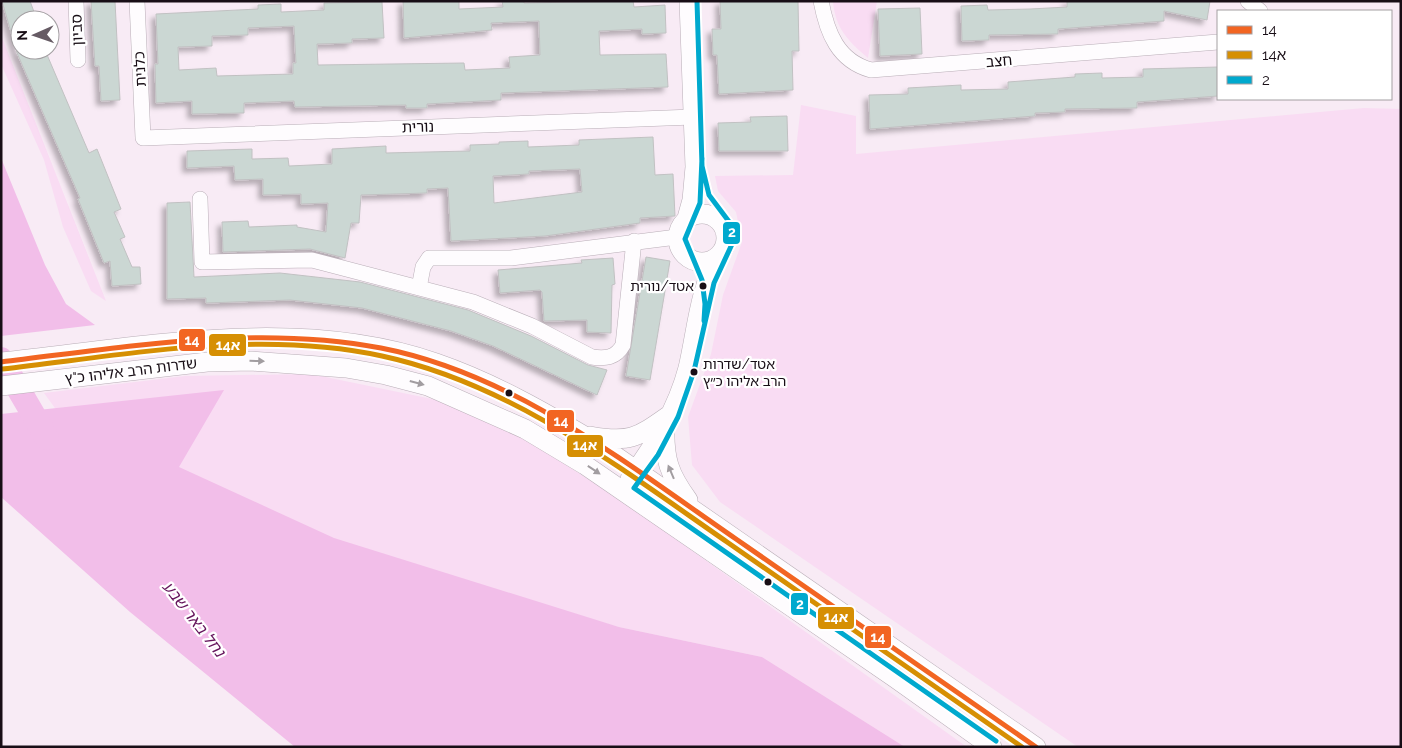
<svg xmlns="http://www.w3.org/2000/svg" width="1402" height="748" viewBox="0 0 1402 748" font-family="Raleway,'Noto Sans Hebrew',sans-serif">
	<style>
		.green { fill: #f9dcf3 }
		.water { fill: #f2bee9 }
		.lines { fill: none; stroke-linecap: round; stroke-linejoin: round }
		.river { stroke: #f2bee9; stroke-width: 24 }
		.building { fill: #cbd7d3; stroke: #c1c1c2; fill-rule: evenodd; filter: url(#shadow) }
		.minor-casing { stroke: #b9aeb7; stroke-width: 16 }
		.tertiary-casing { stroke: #b9aeb7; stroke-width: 20 }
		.minor { stroke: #fefcfe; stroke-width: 15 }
		.tertiary { stroke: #fefcfe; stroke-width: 19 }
		.bus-1-casing { stroke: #fff; stroke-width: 9 }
		.bus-2-casing { stroke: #fff; stroke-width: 9 }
		.bus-3-casing { stroke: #fff; stroke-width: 9 }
		.bus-1 { stroke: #f26522; stroke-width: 5 }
		.bus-2 { stroke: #d68f03; stroke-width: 5 }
		.bus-3 { stroke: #00a9ce; stroke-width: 5 }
		.oneway { fill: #a29da1 }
		.bus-dot { fill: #180e16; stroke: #fff; stroke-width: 2 }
		.labels { text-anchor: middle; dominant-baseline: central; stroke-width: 4.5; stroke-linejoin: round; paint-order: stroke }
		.bus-label { font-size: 14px; fill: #180e16; stroke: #fff; text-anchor: end }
		.street-label { font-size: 15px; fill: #180e16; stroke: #fff }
		.water-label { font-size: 16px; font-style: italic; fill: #64135b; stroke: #fff }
		.line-badge { stroke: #fff; stroke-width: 2 }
		.badge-label { font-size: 14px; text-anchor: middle; font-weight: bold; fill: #fff }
	</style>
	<defs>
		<filter id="shadow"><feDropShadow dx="-4.5" dy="4.5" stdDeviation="2.5" flood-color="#0004"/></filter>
	</defs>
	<rect width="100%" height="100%" fill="#f8ebf5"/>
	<path class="green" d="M833,1h44l-9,57c-20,-17 -33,-30 -35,-57z
		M1,35l105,266 -15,-10 -28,-64 -19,-67 -43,-96z
		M801,105l55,11v38l508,-46 37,1v638h-323l-358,-245 -28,-37 -4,-48 23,-63 12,-59 19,-53 -6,-30 -18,-21 -3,-15 78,-1z
		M311,374l126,26 88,39 96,61 346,247h-62l-143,-90 -143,-30 -512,-147 -63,-87 141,-17z"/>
	<path class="water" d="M1,158l44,107 21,39 29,21 -94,11z
		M224,390l-45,77 155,71 285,89 143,30 143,90h-610l-165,-135 -129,-115v-83z"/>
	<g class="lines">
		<path class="river" d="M1,359l46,79"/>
	</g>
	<path class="building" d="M2,1h28l7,19h-17v30h25l44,103 8,-4 24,60 -7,3 11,25 -5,2 12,28h8l1,17 -29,2 -2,-25 -6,2 -26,-64 2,-1 -63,-145z
		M91,1h24l5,99 -19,1 -2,-35h-4z
		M403,1h56v8l44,-2 -1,-6h22v2l109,-2 1,6 31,-2 1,28 -24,1v-5l-43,2 1,24 66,-1 2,33 -167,6v7l-74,4v4h-21v-3l-111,2 -1,-6 -50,2v10l-52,1v-13l-36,2 -1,-39h3l-2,-50 102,-5v-4l23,-1v8l43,-2v-7l58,-1 2,36 -32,1v4l-35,1 1,21 146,-2 1,7 45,-2 -1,-11 31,-2 -1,-34 -48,2 1,7 -88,8zM294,26l2,37h-3v11l-76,2 -1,-8 -37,2 -1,-23 34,-1v-10l36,-1v-7z
		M720,1h78l1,50h-7l1,39 -74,4 -2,-39h-4l-1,-26h9z
		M1067,1h143l-3,19 -43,-9v10l-106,8v5l-69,1v5l-27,1 -1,-35 26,-1 1,5 42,-1 37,-2z
		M920,8l2,46 -42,2 -2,-47z
		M1218,67v29l-81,6v6l-72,1v3l-30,1v3l-165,13 -1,-34 39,-1v-6l53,-3v5l47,-1v-7l67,-5v-3l27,-1v5l41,-1v-8z
		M787,116l1,35h-69l-1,-28 33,-1 -1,-5z
		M653,137l2,38 18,-1 2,42 -35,2v5l-95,13 -94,5 -3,-53 -21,1v4l-66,2 -2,28h-8l-6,35 -35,-9 -87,3 -1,-30 26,-1 1,6 48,-2v2l29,5 2,-29 -27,1v-10l-38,1v-16l-28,1 -1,-14 -47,2v-17l65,-2v10l36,-1 1,8 43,-2v-15l54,-3v7l40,-1 44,-1v-6l29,-1v-2l29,-1v6l51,-2v-5zM580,169l2,23 -88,11 -1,-27 36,-2v-3z
		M190,202l4,75 86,-4 80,9 108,28 63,26 57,29 19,5 -10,25 -104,-49 -42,-15 -89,-23 -72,-8 -84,3v-5l-39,1v-96z
		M646,257l24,4 -20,119 -24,-4z
		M613,258l2,26 -3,1 -1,48 -24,-1v-12l-43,1 -2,-29 -2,-2 -40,3 -2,-23 84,-7 -1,-3z"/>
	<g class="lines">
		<g class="minor-casing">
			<path id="minor" d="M76,1l2,59
				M137,1l6,137 550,-21
				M821,1c6,32 17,60 50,69l347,-28
				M1248,1l12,10
				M200,199l2,63 110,-2 161,42 59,24 60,31c13,2 24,1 31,-12l11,-104
				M419,288l4,-21 6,-9h82l166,-21"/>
		</g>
		<g class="tertiary-casing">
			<path id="tertiary" d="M678 238a24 24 0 1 1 48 0a24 24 0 1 1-48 0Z
				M687,218l5,-18 3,-33 -6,-166
				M1,362c142,-15 297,-47 435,1 58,20 110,50 162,81l438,303
				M1,386l206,-24 44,-1 95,7 40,7 42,11 97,43 60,36 310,213 97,69
				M665,427c-1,32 4,47 23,73
				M590,436c39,7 47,2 78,-20
				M630,479c25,-35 47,-69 58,-111 9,-39 11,-78 31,-113"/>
		</g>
		<use href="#minor" class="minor"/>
		<use href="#tertiary" class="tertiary"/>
		<g class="bus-1-casing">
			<path id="bus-1" d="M1,362c126,-15 255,-38 380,-14 134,26 246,116 355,191 100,69 200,139 300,208"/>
		</g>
		<g class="bus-2-casing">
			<path id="bus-2" d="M2,369c124,-14 256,-40 380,-13 130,28 238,112 345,186 98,68 197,137 295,205"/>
		</g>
		<g class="bus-3-casing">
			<path id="bus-3" d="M697,1l5,165 7,29 21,28 3,19 -19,41 -20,88 -16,46 -20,38 -24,33 362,253
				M702,158l-2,45 -15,36 17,41 3,24 -1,17"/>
		</g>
		<use href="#bus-1" class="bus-1"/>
		<use href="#bus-2" class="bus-2"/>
		<use href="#bus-3" class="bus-3"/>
	</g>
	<defs><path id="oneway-solid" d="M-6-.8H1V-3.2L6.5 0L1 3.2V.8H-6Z" transform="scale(1.25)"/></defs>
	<g class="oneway">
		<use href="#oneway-solid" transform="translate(257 361) rotate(2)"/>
		<use href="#oneway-solid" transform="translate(417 383) rotate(15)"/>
		<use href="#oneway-solid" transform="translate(594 470) rotate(34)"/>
		<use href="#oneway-solid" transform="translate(671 472) rotate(-113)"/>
	</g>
	<g class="bus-dot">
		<circle cx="703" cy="286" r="4.5"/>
		<circle cx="694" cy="372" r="4.5"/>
		<circle cx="509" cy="393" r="4.5"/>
		<circle cx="768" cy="582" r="4.5"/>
	</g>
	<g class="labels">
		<g class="bus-label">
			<text x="694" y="286">אטד/נורית</text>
			<text x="703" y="364" text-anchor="start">אטד/שדרות<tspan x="703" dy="17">הרב אליהו כ״ץ</tspan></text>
		</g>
		<g class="street-label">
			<text transform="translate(77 30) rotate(-92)">סביון</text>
			<text transform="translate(999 61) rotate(-5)">חצב</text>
			<text transform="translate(140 69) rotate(-93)">כלנית</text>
			<text transform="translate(418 127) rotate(-2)">נורית</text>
			<text transform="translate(131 371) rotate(-7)">שדרות הרב אליהו כ"ץ</text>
		</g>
		<g class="water-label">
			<text transform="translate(194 619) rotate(52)">נחל באר שבע</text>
		</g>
	</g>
	<g class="line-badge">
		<rect x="722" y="221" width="19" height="24" rx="5" fill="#00a9ce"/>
		<rect x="178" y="328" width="28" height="24" rx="5" fill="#f26522"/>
		<rect x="208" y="333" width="39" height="24" rx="5" fill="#d68f03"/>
		<rect x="546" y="409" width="29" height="24" rx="5" fill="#f26522"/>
		<rect x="566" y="434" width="38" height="24" rx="5" fill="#d68f03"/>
		<rect x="790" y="592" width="19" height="24" rx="5" fill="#00a9ce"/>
		<rect x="817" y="606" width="38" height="24" rx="5" fill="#d68f03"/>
		<rect x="864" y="625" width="28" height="24" rx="5" fill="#f26522"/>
	</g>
	<g class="badge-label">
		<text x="732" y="237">2</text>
		<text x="192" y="345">14</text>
		<text x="228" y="350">14א</text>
		<text x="561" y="426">14</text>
		<text x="585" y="450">14א</text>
		<text x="800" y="609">2</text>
		<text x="836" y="622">14א</text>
		<text x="878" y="642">14</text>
	</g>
	<rect width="1402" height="748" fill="none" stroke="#180e16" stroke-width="5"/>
	<rect x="1217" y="10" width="175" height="90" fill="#ffffff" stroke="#a39fa2"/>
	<rect x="1227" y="26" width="25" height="8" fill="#f26522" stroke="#a39fa2"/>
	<text x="1262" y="35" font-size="15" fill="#180e16">14</text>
	<rect x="1227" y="51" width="25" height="8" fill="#d68f03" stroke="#a39fa2"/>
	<text x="1262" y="60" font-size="15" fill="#180e16">14א</text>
	<rect x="1227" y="76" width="25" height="8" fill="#00a9ce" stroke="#a39fa2"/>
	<text x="1262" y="85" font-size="15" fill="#180e16">2</text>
	<g transform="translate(35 35) rotate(268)"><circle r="24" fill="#ffffff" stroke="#a39fa2"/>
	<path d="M0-4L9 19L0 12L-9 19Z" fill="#665b64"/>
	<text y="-8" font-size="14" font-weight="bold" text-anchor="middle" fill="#180e16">N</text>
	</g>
</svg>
